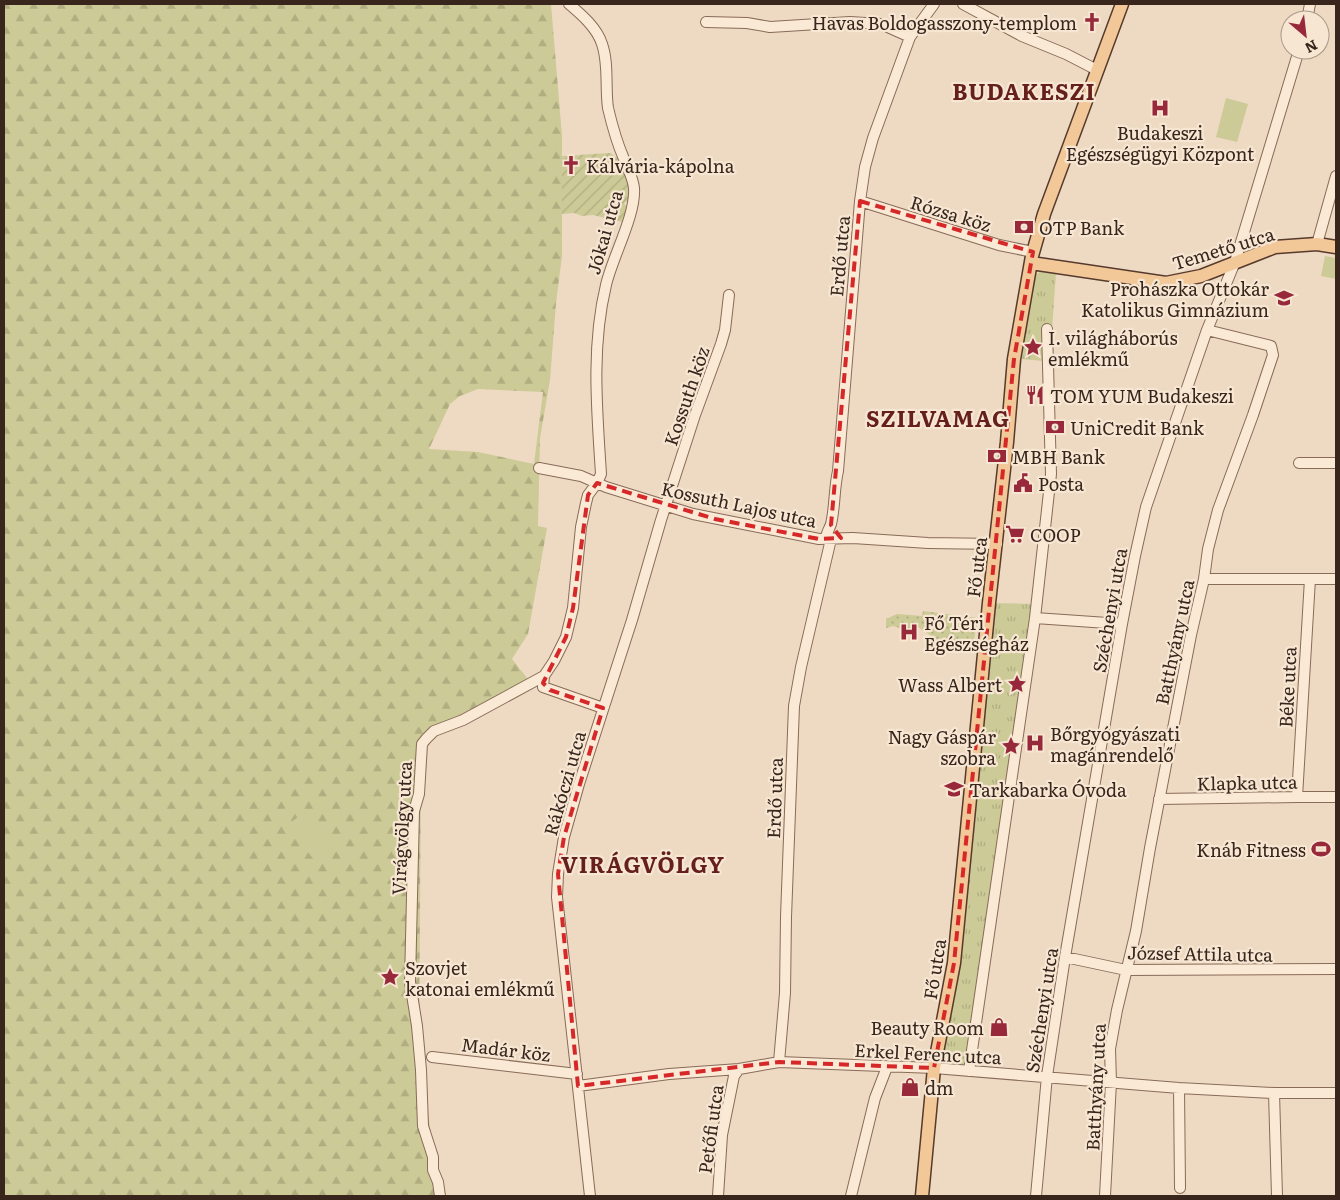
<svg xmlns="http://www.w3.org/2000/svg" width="1340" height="1200" viewBox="0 0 1340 1200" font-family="Literata,serif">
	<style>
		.grass { fill: url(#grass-dots) }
		.forest { fill: url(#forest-firs); fill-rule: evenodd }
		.park { fill: url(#park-tufts) }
		.garden { fill: url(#garden-furrows) }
		.pitch { fill: #ccca96 }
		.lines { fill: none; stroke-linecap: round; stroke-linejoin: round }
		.minor-casing { stroke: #886b59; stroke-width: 12 }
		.major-casing { stroke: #563a2d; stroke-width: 15 }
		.minor { stroke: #f9e9d5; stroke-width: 10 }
		.major { stroke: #f2c899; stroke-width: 12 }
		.marked { fill: none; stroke: #d62828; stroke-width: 4; stroke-dasharray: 10 6; stroke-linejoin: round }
		.labels { text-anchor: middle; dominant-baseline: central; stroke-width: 4.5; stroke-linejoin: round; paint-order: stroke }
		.poi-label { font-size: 18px; fill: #38261d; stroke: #f6e6d2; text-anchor: start }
		.street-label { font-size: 18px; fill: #38261d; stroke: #f6e6d2 }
		.district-label { font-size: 22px; font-weight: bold; letter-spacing: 1px; fill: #65201c; stroke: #f6e6d2 }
	</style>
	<defs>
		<pattern id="grass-dots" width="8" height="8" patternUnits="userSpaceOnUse" patternTransform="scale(1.25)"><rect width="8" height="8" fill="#ccca96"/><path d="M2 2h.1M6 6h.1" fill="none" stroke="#b0ad81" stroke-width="1.8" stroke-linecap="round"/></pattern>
		<pattern id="forest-firs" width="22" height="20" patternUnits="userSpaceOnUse" patternTransform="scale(1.25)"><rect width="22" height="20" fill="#ccca96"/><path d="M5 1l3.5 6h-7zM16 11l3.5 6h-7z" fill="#b0ad81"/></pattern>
		<pattern id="park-tufts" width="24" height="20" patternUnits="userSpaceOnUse" patternTransform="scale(1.25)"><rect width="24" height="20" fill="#ccca96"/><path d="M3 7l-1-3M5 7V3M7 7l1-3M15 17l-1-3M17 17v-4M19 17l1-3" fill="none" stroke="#b0ad81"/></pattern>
		<pattern id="garden-furrows" width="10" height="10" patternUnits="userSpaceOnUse" patternTransform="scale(1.25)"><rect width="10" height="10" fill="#ccca96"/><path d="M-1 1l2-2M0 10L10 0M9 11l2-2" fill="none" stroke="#b0ad81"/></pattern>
	</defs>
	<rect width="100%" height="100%" fill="#eedac2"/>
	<path class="grass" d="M923,611l55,7 -5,28 -44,-4 1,-7 -12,-8 -15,2 -10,-3 -7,2v-9l11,-5 25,2z"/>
	<path class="forest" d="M4,4h547l11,132v120l-6,47 -6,77 -10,58 -2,88 9,2 -19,106 -16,25 19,24 -106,56 -4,32 -2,280 21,145h-436zM478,389l65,3 -9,72 -56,-12 -49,-3 21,-45 10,-8z"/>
	<path class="park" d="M1043,270l13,2 -4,58 -9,31 -21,-2 10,-75 3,-9z
		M989,603l47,1 -67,467 -35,-3 4,-17z"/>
	<path class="garden" d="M610,153c14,7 16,22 21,36h-3v12l-4,2 3,5 -5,14 -29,-7 -11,1 -8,-3 -12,1v-58z"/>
	<path class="pitch" d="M1226,98l22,6 -11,38 -21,-5z
		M1325,256l11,2v21l-15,-3z
		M305,812l27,36 -17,13 -28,-36z"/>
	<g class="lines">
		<g class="minor-casing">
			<path id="minor" d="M963,4l59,32 44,18 31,16
				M1307,20l3,-16
				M706,22l41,1 23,4 80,-5 31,2 29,13
				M860,201l139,44 34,7
				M1317,244l19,-68
				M1299,463h37
				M539,468l42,8 25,11 87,27 126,25 34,-1 75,5 69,1
				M826,539c0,-6 3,-9 5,-15 4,-16 3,-36 7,-53l22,-270 5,-34 8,-29 37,-101 24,-33
				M1204,579h132
				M1035,618l87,6
				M544,676l-1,11 60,21
				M1297,797l13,-218
				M1159,799l138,-2h39
				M1065,957l61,13 210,-1
				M432,1057l145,17
				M779,1062l6,-69 1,-76 8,-211 7,-39 30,-128
				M969,1071l66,-453 16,-144 -4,-145
				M578,1086l91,-12 70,-5 40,-7 155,6 245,20 95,5h62
				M1179,1088l1,100
				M1274,1093l3,103
				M440,1196l-2,-14 -5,-12v-13l-10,-31 -2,-56 -4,-44 -7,-44 4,-171 5,-17 3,-50 4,-5 8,-8 29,-11 81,-44 10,-15 12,-24 7,-29 8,-81 5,-24 2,-8 9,-12 4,-9c-4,-63 -10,-127 5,-189 6,-27 30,-70 28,-97 -1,-11 -7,-20 -10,-29 -7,-16 -12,-34 -16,-51 -3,-20 1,-44 -6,-64 -5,-16 -20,-29 -33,-40
				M590,1196l-33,-299 1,-23 6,-37 15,-53 53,-164 29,-100 34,-105 26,-71 4,-14 4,-35
				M718,1196l4,-61 12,-59 5,-7
				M851,1196l24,-98 12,-31
				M1036,1196l11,-120 18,-119 57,-333 13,-68 11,-49 61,-177 28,-68 64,-212
				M1105,1196l6,-114 -1,-33 7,-39 19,-79 14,-83 41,-213 13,-56 4,-30 10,-39 35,-95 20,-60 -2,-9 -64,-16"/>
		</g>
		<g class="major-casing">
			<path id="major" d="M1031,263l135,20 35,-7 74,-29 42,-3 19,3
				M922,1196l12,-128 20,-105 35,-360 18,-161 7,-83 18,-103 12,-42 78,-210"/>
		</g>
		<use href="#minor" class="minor"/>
		<use href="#major" class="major"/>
	</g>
	<path class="marked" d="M860,201l173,51 -19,107 -60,604 -20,105 -155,-6 -201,24 -20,-212 6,-37 39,-129 -53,-18 -7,-7 23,-46 7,-29 15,-113 9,-12 118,36 104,20 22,-1 -10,-13z"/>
	<defs>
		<g id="church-bare" transform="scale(1.5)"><path d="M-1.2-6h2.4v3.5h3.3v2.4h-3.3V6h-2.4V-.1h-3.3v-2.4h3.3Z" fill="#97293b" stroke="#f6e6d2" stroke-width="2.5" paint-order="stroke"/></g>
		<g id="hospital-bare" transform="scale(1.5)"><path d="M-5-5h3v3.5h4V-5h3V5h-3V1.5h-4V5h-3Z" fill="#97293b" stroke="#f6e6d2" stroke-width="2.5" paint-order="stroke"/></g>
		<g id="bank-bare" transform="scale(1.5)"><path d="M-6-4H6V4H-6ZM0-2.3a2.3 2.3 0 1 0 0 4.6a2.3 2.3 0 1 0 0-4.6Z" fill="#97293b" stroke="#f6e6d2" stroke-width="2.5" paint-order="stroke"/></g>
		<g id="school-bare" transform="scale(1.5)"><path d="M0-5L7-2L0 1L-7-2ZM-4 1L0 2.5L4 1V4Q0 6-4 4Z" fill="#97293b" stroke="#f6e6d2" stroke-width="2.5" paint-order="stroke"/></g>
		<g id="sight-bare" transform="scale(1.5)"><path d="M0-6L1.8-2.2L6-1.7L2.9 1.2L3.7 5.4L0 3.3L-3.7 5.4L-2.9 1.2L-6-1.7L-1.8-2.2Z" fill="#97293b" stroke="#f6e6d2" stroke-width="2.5" paint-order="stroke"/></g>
		<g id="restaurant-bare" transform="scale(1.5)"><path d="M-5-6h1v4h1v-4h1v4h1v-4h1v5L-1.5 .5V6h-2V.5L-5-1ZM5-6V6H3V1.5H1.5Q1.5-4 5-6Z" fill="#97293b" stroke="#f6e6d2" stroke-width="2.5" paint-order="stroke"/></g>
		<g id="civic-bare" transform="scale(1.5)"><path d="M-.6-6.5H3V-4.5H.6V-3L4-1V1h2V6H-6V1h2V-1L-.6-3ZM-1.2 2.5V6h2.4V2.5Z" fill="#97293b" stroke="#f6e6d2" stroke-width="2.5" paint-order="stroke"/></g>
		<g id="supermarket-bare" transform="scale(1.5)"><path d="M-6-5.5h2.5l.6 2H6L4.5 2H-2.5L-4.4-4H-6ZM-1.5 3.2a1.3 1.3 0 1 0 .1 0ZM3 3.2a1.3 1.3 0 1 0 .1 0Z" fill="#97293b" stroke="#f6e6d2" stroke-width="2.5" paint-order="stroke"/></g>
		<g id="stadium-bare" transform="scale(1.5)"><path d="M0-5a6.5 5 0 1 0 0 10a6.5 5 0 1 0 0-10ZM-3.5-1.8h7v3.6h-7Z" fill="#97293b" stroke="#f6e6d2" stroke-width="2.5" paint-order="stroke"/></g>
		<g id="shop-bare" transform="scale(1.5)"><path d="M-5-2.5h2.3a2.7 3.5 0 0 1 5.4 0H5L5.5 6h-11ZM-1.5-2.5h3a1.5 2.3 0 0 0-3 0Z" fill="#97293b" stroke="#f6e6d2" stroke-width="2.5" paint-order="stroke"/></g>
	</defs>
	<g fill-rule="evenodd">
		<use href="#church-bare" x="1092" y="22"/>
		<use href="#hospital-bare" x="1160" y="108"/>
		<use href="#church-bare" x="571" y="165"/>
		<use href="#bank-bare" x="1024" y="227"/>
		<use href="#school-bare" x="1284" y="298"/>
		<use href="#sight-bare" x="1033" y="347"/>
		<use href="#restaurant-bare" x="1035" y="395"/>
		<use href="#bank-bare" x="1055" y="427"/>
		<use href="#bank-bare" x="997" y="456"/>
		<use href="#civic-bare" x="1023" y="483"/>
		<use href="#supermarket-bare" x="1015" y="534"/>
		<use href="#hospital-bare" x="909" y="632"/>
		<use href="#sight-bare" x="1017" y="684"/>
		<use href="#hospital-bare" x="1035" y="743"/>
		<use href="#sight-bare" x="1011" y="746"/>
		<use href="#school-bare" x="954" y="789"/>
		<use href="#stadium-bare" x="1321" y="849"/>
		<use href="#sight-bare" x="390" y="977"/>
		<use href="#shop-bare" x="999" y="1027"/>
		<use href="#shop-bare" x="910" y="1087"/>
	</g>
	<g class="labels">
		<g class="poi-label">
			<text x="1077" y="22" text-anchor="end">Havas Boldogasszony-templom</text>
			<text x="1160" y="132" text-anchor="middle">Budakeszi<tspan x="1160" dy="21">Egészségügyi Központ</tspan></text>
			<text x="586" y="165">Kálvária-kápolna</text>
			<text x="1039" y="227">OTP Bank</text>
			<text x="1269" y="288" text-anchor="end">Prohászka Ottokár<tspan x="1269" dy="21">Katolikus Gimnázium</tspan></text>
			<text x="1048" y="337">I. világháborús<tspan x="1048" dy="21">emlékmű</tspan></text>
			<text x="1050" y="395">TOM YUM Budakeszi</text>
			<text x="1070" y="427">UniCredit Bank</text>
			<text x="1012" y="456">MBH Bank</text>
			<text x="1038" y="483">Posta</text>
			<text x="1030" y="534">COOP</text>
			<text x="924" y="622">Fő Téri<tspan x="924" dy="21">Egészségház</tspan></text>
			<text x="1002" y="684" text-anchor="end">Wass Albert</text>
			<text x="1050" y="733">Bőrgyógyászati<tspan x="1050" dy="21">magánrendelő</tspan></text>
			<text x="996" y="736" text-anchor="end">Nagy Gáspár<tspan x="996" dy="21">szobra</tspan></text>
			<text x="969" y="789">Tarkabarka Óvoda</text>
			<text x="1306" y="849" text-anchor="end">Knáb Fitness</text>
			<text x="405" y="967">Szovjet<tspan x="405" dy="21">katonai emlékmű</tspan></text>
			<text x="984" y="1027" text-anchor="end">Beauty Room</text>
			<text x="925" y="1087">dm</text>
		</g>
		<g class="street-label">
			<text transform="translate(951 213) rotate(17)">Rózsa köz</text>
			<text transform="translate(604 232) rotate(-74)">Jókai utca</text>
			<text transform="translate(1223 248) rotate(-17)">Temető utca</text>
			<text transform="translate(839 256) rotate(-85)">Erdő utca</text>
			<text transform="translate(686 396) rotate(-71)">Kossuth köz</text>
			<text transform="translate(739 504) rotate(12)">Kossuth Lajos utca</text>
			<text transform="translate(976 567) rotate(-83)">Fő utca</text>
			<text transform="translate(1109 610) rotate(-80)">Széchenyi utca</text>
			<text transform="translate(1174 642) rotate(-78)">Batthyány utca</text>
			<text transform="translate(1287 687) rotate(-87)">Béke utca</text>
			<text transform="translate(1247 782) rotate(-1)">Klapka utca</text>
			<text transform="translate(564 783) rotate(-74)">Rákóczi utca</text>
			<text transform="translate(774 798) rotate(-88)">Erdő utca</text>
			<text transform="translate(401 828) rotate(-87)">Virágvölgy utca</text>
			<text transform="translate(1200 953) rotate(1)">József Attila utca</text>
			<text transform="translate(934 969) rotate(-81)">Fő utca</text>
			<text transform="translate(1041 1010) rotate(-81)">Széchenyi utca</text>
			<text transform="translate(506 1049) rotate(7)">Madár köz</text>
			<text transform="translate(928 1053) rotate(3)">Erkel Ferenc utca</text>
			<text transform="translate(1095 1087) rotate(-87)">Batthyány utca</text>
			<text transform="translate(710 1129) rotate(-82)">Petőfi utca</text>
		</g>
		<g class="district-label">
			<text x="1024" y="90">BUDAKESZI</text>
			<text x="938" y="417">SZILVAMAG</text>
			<text x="643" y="863">VIRÁGVÖLGY</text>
		</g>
	</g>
	<rect width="1340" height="1200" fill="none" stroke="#38261d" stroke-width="10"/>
	<g transform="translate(1305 35) rotate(152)"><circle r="24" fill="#f6e6d2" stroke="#aa998a"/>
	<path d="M0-4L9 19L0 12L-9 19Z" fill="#97293b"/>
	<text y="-8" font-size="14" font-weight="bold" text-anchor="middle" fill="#38261d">N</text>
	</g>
</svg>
